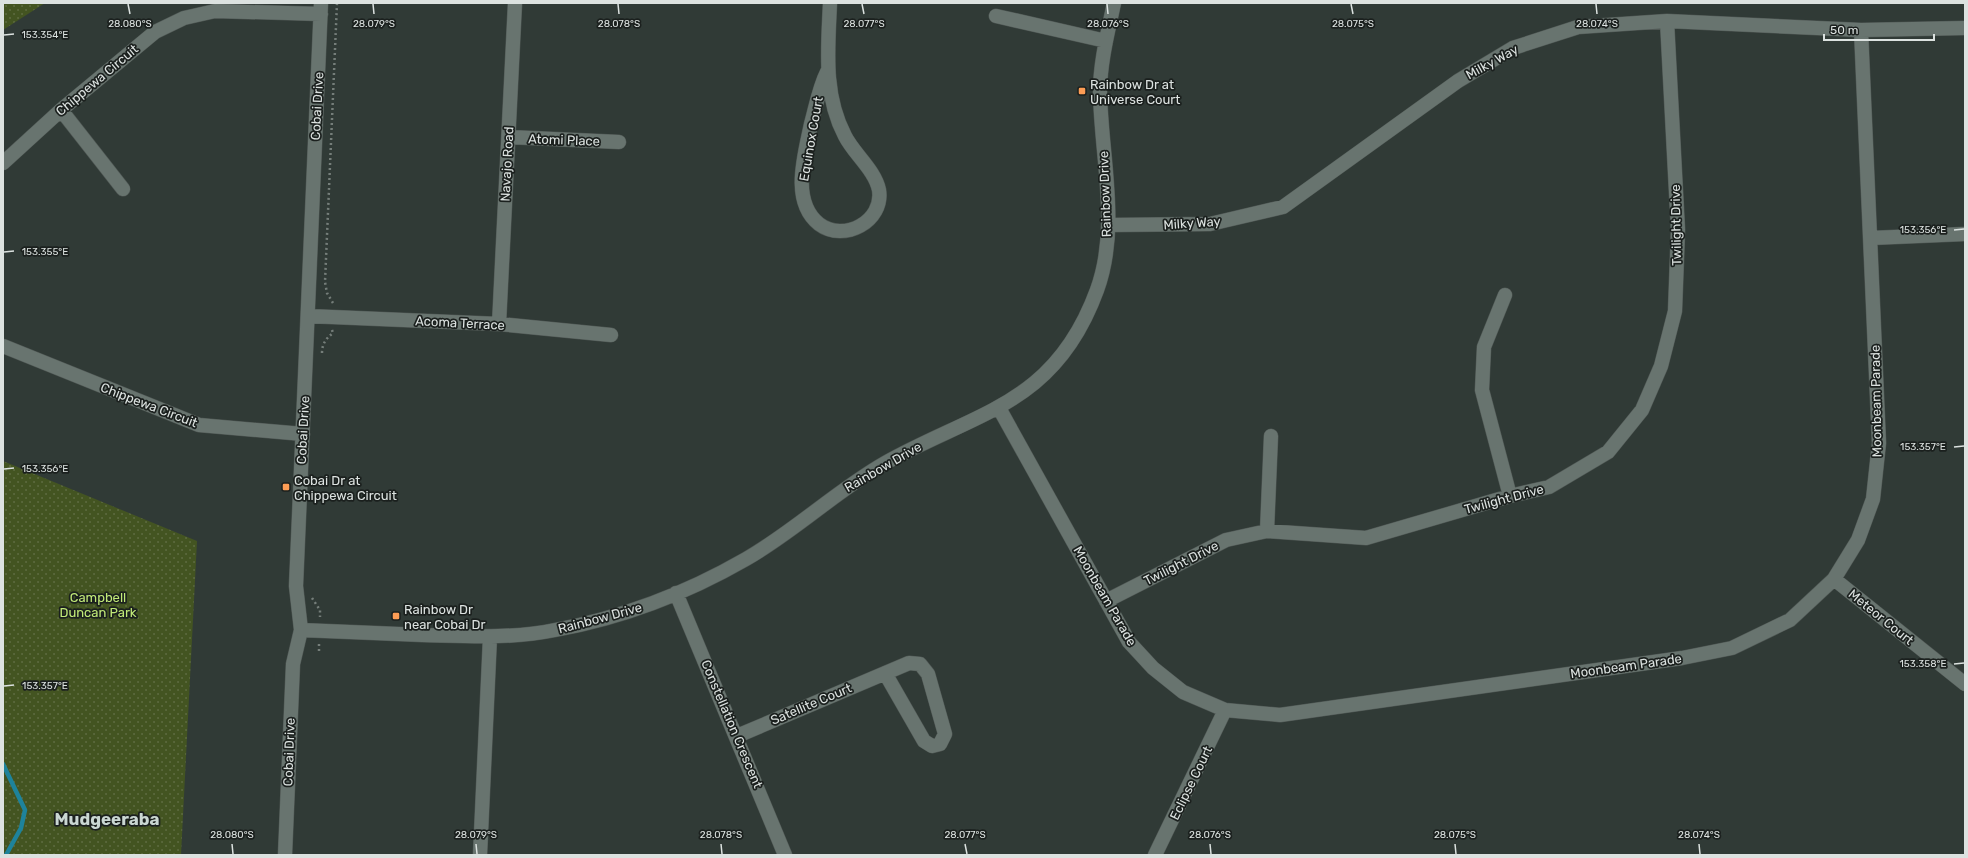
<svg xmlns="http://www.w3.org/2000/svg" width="1968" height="858" viewBox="0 0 1968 858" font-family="Rubik,sans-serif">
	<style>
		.grass { fill: url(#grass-dots) }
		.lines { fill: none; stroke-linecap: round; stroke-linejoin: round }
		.stream { stroke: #1e839b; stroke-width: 4.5 }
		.minor-casing { stroke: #4f5754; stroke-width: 15 }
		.path { stroke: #757e7a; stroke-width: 2.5; stroke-dasharray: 2 3; stroke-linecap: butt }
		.minor { stroke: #68746f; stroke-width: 14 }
		.ticks { fill: none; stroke: #dce2e0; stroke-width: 1.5 }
		.poi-dot { fill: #fd9d55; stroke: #1b201e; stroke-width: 1.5 }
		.labels { text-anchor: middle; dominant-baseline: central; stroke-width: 3.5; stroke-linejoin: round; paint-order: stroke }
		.street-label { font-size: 13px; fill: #dce2e0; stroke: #1b201e }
		.poi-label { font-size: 13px; fill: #dce2e0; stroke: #1b201e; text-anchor: start }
		.park-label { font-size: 13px; fill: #c1e978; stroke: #1b201e }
		.district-label { font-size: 17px; font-weight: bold; fill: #cad7d2; stroke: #1b201e }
		.ticks-label { font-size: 10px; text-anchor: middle; fill: #dce2e0; stroke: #1b201e; stroke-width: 3.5; stroke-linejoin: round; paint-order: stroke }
	</style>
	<defs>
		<pattern id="grass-dots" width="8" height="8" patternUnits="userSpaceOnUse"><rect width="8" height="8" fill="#435421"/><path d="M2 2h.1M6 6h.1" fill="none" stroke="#5e6c41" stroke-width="1.8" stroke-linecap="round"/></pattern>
	</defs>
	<rect width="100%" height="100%" fill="#303a36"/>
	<path class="grass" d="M3,3h42l-42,27z
		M3,461l194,80 -16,314h-178z"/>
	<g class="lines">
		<path class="stream" d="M3,764l22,46 -4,18 -15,27"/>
		<g class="minor-casing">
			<path id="minor" d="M996,16l110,25
				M827,72c-8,16 -11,34 -16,52 -6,30 -21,77 8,100 25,19 65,-3 60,-34 -4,-20 -25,-36 -34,-54 -22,-42 -17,-87 -15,-133
				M61,110l62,79
				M509,137l110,5
				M3,163l58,-53 94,-78 29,-14 31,-7 106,3
				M1108,225l102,-1 73,-17 175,-126 55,-33 65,-21 89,-6 194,9 104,-2
				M1871,238l94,-4
				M1505,295l-21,52 -2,43 28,106
				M308,316l191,8 112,11
				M499,324l16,-321
				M3,346l196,79 104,9
				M999,408l130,234 24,26 30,24 42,18 55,5 402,-57 50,-10 58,-28 44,-41 24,-39 15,-41 6,-56 -18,-413
				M1267,531l4,-95
				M1834,579l131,105
				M676,593l109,262
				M1106,601l120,-61 41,-9 99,7 144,-42 39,-9 59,-35 34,-42 19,-44 14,-55 3,-81 -11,-209
				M301,630c41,2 81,3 121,5 44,1 89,4 133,-5 66,-12 132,-37 191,-71 49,-28 90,-68 139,-96 93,-52 170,-58 212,-173 23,-63 4,-133 3,-198 0,-30 8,-60 14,-89
				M737,736l172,-73 11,1 8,10 17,60 -5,10 -8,2 -8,-5 -39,-68
				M285,855l8,-191 8,-34 -5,-44 25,-583
				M480,855l10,-218
				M1155,855l70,-145"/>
		</g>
		<path class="path" d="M333,303l-6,-10 -2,-11 12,-279
			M322,353c0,-8 3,-14 11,-20l-1,-3
			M312,598l8,12v7
			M319,651v-7"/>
		<use href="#minor" class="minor"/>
	</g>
	<path class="ticks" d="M128,4l2,10M373,4l1,10M618,4l1,10M862,4l2,10M1107,4l1,10M1351,4l2,10M1596,4l1,10M4,35l10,-1M1954,230l10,-1M4,252l10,-1M1954,447l10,-1M4,469l10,-1M1954,664l10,-1M4,686l10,-1M232,844l1,10M476,844l1,10M721,844l1,10M965,844l2,10M1210,844l1,10M1455,844l1,10M1699,844l1,10"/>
	<g class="poi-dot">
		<rect x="1078" y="87" width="8" height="8" rx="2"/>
		<rect x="282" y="483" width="8" height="8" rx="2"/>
		<rect x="392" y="612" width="8" height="8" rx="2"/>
	</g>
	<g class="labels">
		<g class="street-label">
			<text transform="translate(1492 62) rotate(-29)">Milky Way</text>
			<text transform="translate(97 80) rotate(-40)">Chippewa Circuit</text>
			<text transform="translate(317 106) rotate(-87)">Cobai Drive</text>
			<text transform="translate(811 139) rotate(-80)">Equinox Court</text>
			<text transform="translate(564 140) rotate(2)">Atomi Place</text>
			<text transform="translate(507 164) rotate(-87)">Navajo Road</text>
			<text transform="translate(1105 194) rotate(-92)">Rainbow Drive</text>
			<text transform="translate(1192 223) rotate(-4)">Milky Way</text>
			<text transform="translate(1676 225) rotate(-91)">Twilight Drive</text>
			<text transform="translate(460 323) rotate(3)">Acoma Terrace</text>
			<text transform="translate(1876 401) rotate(-91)">Moonbeam Parade</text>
			<text transform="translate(149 405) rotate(21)">Chippewa Circuit</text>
			<text transform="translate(303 430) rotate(-87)">Cobai Drive</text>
			<text transform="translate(883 467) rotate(-30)">Rainbow Drive</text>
			<text transform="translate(1504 499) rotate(-15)">Twilight Drive</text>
			<text transform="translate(1181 563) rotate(-27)">Twilight Drive</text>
			<text transform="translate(1105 596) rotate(60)">Moonbeam Parade</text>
			<text transform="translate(1881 617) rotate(39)">Meteor Court</text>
			<text transform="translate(600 618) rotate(-15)">Rainbow Drive</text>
			<text transform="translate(1626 666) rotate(-8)">Moonbeam Parade</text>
			<text transform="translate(811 704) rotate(-23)">Satellite Court</text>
			<text transform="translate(732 724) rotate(67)">Constellation Crescent</text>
			<text transform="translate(289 752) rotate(-88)">Cobai Drive</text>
			<text transform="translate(1191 783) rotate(-64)">Eclipse Court</text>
		</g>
		<g class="poi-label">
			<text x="1090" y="84">Rainbow Dr at<tspan x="1090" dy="15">Universe Court</tspan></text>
			<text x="294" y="480">Cobai Dr at<tspan x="294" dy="15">Chippewa Circuit</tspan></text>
			<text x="404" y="609">Rainbow Dr<tspan x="404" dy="15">near Cobai Dr</tspan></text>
		</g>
		<g class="park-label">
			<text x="98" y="597">Campbell<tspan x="98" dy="15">Duncan Park</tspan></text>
		</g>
		<g class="district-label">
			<text x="107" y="819">Mudgeeraba</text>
		</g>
	</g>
	<g class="ticks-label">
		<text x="130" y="27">28.080°S</text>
		<text x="374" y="27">28.079°S</text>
		<text x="619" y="27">28.078°S</text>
		<text x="864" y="27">28.077°S</text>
		<text x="1108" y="27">28.076°S</text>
		<text x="1353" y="27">28.075°S</text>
		<text x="1597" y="27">28.074°S</text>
		<text x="45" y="38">153.354°E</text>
		<text x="1923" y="233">153.356°E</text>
		<text x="45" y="255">153.355°E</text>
		<text x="1923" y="450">153.357°E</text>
		<text x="45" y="472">153.356°E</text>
		<text x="1923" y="667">153.358°E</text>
		<text x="45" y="689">153.357°E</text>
		<text x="232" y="838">28.080°S</text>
		<text x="476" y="838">28.079°S</text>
		<text x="721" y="838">28.078°S</text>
		<text x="965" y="838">28.077°S</text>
		<text x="1210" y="838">28.076°S</text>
		<text x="1455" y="838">28.075°S</text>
		<text x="1699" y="838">28.074°S</text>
	</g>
	<rect width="1968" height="858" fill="none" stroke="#dce2e0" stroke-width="8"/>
	<path d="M1824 34v6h110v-6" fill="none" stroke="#dce2e0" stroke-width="2"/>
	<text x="1830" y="34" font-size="12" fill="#dce2e0" stroke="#1b201e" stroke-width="3" paint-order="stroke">50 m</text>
</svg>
